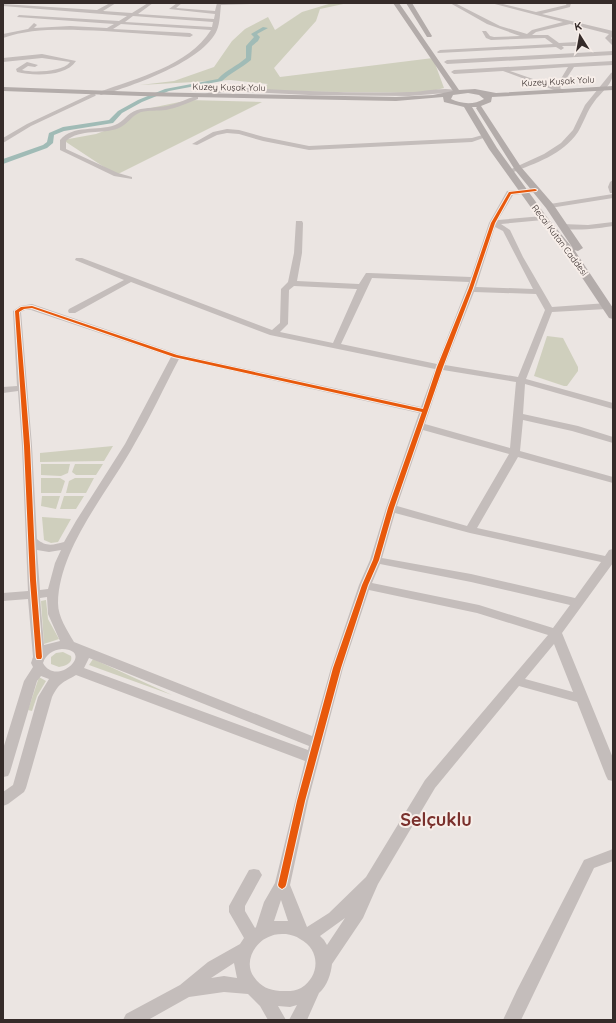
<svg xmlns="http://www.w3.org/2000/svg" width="616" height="1023" viewBox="0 0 616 1023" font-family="Quicksand,sans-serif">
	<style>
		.green { fill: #cfcfbd }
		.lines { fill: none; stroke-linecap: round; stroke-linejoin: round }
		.canal { fill: #a0bbb6; fill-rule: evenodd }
		.minor { fill: #c4bdbb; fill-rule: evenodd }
		.major { fill: #b3acaa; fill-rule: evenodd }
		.cycleway-casing { stroke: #f7eee9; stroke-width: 2 }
		.cycleway { fill: #e8590c; fill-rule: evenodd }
		.labels { text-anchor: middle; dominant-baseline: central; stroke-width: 4; stroke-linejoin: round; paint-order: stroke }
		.far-street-label { font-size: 9px; fill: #352b29; stroke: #f7eee9 }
		.near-district-label { font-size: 18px; font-weight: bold; fill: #7a302c; stroke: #f7eee9 }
	</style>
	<rect width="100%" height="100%" fill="#ebe5e2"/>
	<path class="green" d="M332,3h16l-28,6 -4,12 -42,47 6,9 153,-19 11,30 -20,5 -169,-2 13,-7 -38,-4 -90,5 34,-4 40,-14 18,-26 13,-12 23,-12 7,13 27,-18z
		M189,100l73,2 -146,73 -53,-35 33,-6 27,-10 18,-14z
		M547,336l16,2 15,29v4l-11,15h-3l-30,-10z
		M113,446l-9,15 -64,1v-9z
		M41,464h29l-2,9 -7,3 -20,-1z
		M75,464h28l-7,11h-20l-4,-3z
		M41,478h19l5,3 -4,12h-20z
		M75,478h19l-8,15h-20l3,-12z
		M42,496h18l-4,13 -15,-3z
		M64,496h20l-8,13h-16z
		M42,517l29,2 -13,23 -7,1 -7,-3z
		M46,600l2,19 11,20 -15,5 -3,-43z
		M63,652l8,4c2,7 -5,10 -12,11l-8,-3v-7l5,-4z
		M93,659l79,36 -83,-30z
		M39,677l7,4 -9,15 -5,15 -4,-1z"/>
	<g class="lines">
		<path class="canal" d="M263,27l5,1 -11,6 3,3 -2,4 -6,5 -1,14c-9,8 -21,13 -29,21l-53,10 -27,11 -20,11 -9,10 -49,8 -10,4 -1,8 -6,5 -44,16v-5l3,-1 37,-13 4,-3 2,-9 14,-6 46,-7 9,-9 20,-11 27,-11 53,-10c8,-9 19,-13 28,-21v-12l8,-9 -3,-3z"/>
		<path class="minor" d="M110,3h6l-13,8 29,2 16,-10h5l-15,11 76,5 1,-5 -46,-5 8,-6h5l-6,5 39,3 2,-8h35l-2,1 -29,1c-1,8 -1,18 -4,25 -13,31 -84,56 -116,65l-3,-2 1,-1c38,-14 89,-26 112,-62l-90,-6 -8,5 77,4 3,2 -3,2c-29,-2 -57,-4 -86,-6 -34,-1 -69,-4 -101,7v-4l25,-5 6,-6 3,2 -3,3 36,-2 37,2 7,-4 -97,-7 2,-2 100,6 8,-5 -124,-10v-2l94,6zM133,16l80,6 -1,5 -87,-5z
			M450,3h5l45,23 27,8 5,-4 31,-8 -72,-19h8l37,9 30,-7 1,-2h4l-1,4 -28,7 71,17v5l-2,2 2,3v5l-8,-8 4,-4 -39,-10 -34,8 -4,3h16l11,8 18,-1 3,2 -3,2h-15l2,2 -3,2 -5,-3 -118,6 -1,-1 3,-2 113,-6 -8,-6 -54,2 -5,-2 -4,-7h4l4,5 4,1 26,-1 -33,-12z
			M613,51v4l-166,9 -3,-2 3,-2z
			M42,54l34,7c-10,16 -43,15 -59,11l-1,-3 11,-7 11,3 -3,2 -7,-1 -6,4c11,3 41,2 48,-8l-28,-4 -39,4v-4z
			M613,61v4l-39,2 -14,21 5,3 -3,2 -59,-22 -49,3 -3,-2 3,-2zM568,67l-12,20 -46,-16z
			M613,72c0,13 -12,20 -19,30 -7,9 -10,20 -16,30 -16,23 -42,31 -67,41h-4v-2l37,-17 17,-11 12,-13 12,-25 26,-32z
			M226,87c61,3 122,7 183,5 13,0 41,-7 51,0l-3,2 -12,-1 -36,3 -100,-1 -83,-4 -21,6 -3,-2z
			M93,93l3,2 -1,1 -64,30 -28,17v-5l24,-14z
			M196,96l2,1v2c-11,4 -21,9 -32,11 -8,1 -17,0 -25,2 -9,3 -13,12 -22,16 -17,7 -38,0 -53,13v8l52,24 14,4v2l-18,-3 -54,-26v-10c14,-16 36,-8 55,-15 9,-3 12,-12 22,-15 10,-3 20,-2 30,-4 10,-2 19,-7 29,-10z
			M227,129l12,1 25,7 45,9 163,-8 14,-4 3,2 -17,6 -163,8 -46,-9 -24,-7 -12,-1 -10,2 -20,10 -5,-1 21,-12z
			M613,180v13h-3l-2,-6 2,-5z
			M535,188l4,2 -1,2 -25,3 -15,25 45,-4 4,2 -4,2 -42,4 9,6 13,27 29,50 55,-4 4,3 -4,3 -55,3 -26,67 87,24v6l-88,-25 -2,30 55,12 35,11v6l-41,-12 -49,-11 -3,31 93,26v6l-95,-26 -41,71 128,28 4,-6 4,-1v14l-51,70 51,125v23l-5,-1 -2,-4 -29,-74 -58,-16 -84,102 -57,96 -15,34 -31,46c-1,10 -5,22 -13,29l-12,27h-18l8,-15 -7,2 -12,-1 8,14h-18l-8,-14 -12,-12 -24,-2 -35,5 -41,23h-25l3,-6 54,-29 28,-23 32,-18 4,-6 -15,-26v-6l20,-36 5,-1 5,1 3,5 -17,31v5l10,17 1,-1 8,-25 11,-19 30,-122 -229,-86c-14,8 -16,7 -24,22l-26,91 -2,4 -16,12 -5,2v-14l10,-7 25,-88 11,-18 -8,-3 -4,5 -27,91 -2,4 -5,1v-28l21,-68 9,-14 -2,-4 2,-6 -5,-58 -25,2v-8l25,-2 -6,-145 -4,-55 -15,2v-6l14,-1 -4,-75 7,-5 12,-2 146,50 243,53 14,-38 -165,-34 -139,-53 -56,31h-6l-1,-2 1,-2 55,-29 -49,-20 1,-2h6l190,72 8,-7 1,-34 7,-7 6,-29 2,-32h6l1,2 -1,30 -5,28 62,3 7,-11h3l102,4 18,-54 18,-32zM495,227l8,4 30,58 -57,-2zM372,278l97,4 -32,82 -96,-20zM294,286l63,3 -24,54 -53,-11 8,-8 1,-34zM474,292l62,2 9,16 -27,67 -73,-12zM25,310h6l140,47 -46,87 -49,77 -12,21c-11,3 -18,5 -27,-3l-5,-93 -11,-134zM179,359l240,54 -33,95 -16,52 -11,25 -28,83 -19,68 -238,-94c-7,-12 -16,-25 -16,-39 1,-56 51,-112 77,-160 16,-27 29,-56 44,-84zM443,370l73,12 -6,66 -85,-24zM423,430l86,24 -42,72 -70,-20zM395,513l75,20 131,29 -26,36 -104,-24 -89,-16zM37,550l12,2 12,-2 -6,13 -7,26 -8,1zM380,564l91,18 99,23 -17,23 -74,-23 -107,-22zM369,590l108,23 71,22 -123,145 -59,97 -37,36 -22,14 -17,-42 18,-84 35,-133zM47,597l1,17 12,27 -16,4 -4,-47zM554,644l19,48 -48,-13zM62,649c34,1 -5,39 -19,14 3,-9 10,-13 19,-14zM89,658l220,88 -1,4 -224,-82zM281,900l7,21h-14zM345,918l-18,27 -3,-5 -4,-4zM286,934c5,1 10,2 14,5 21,11 20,37 1,49 -7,4 -14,3 -21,3 -11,-1 -19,-4 -26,-14 -11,-15 1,-36 17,-41 4,-2 10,-2 15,-2zM234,963l3,15 -13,-2 -13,2z
			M613,194v4l-63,10 -4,-2 4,-2z
			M613,222v4c-12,2 -46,7 -55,0l4,-2 26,1z
			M613,849v12l-19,7 -73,152h-18l14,-30 67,-130z"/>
		<path class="major" d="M393,3h6l60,87 16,-1 21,4 117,-7v4l-121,7 -1,5 -10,4 40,61 32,37 30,44 -5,3 -4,-1 -28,-42 -31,-38 -39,-62 1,-1h-5l25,41 49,68 29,35 38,57v11l-4,-1 -42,-63 -27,-35 -51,-71 -25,-42 -20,-5 -1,-5 -47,4 -255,-5 -138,-5v-4l138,5 255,5 37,-2 20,-4zM468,93l11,2 5,4c-10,6 -23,5 -33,0l2,-4z
			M406,3h6l20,33 -1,1h-4z"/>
		<g class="cycleway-casing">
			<path id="cycleway" d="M535,189l2,1 -1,1 -25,3 -16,29 -22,65 -30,79 -49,141 -15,52 -11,25 -27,83 -36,133 -19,84 -1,2 -3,2 -3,-2 -1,-2 19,-84 36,-133 29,-83 11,-25 15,-52 34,-96 -248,-55 -142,-49 -8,1 -5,3 11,134 6,134 6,77 -1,2h-4l-1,-2 -6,-77 -6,-134 -9,-135 6,-4 11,-1 145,49 246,54 14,-42 32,-79 22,-65 18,-31z"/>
		</g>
		<use href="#cycleway" class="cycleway"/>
	</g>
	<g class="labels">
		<g class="far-street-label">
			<text transform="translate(558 81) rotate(-3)">Kuzey Kuşak Yolu</text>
			<text transform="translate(229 87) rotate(1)">Kuzey Kuşak Yolu</text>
			<text transform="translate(560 240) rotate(53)">Recai Kutan Caddesi</text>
		</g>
		<g class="near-district-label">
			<text x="436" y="819">Selçuklu</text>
		</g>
	</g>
	<rect width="616" height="1023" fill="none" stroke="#352b29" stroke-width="8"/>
	<g transform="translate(580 36) rotate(349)" stroke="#f7eee9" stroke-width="3" paint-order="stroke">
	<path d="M0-3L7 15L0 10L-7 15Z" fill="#352b29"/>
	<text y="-6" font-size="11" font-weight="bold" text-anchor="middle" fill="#352b29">K</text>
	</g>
</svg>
